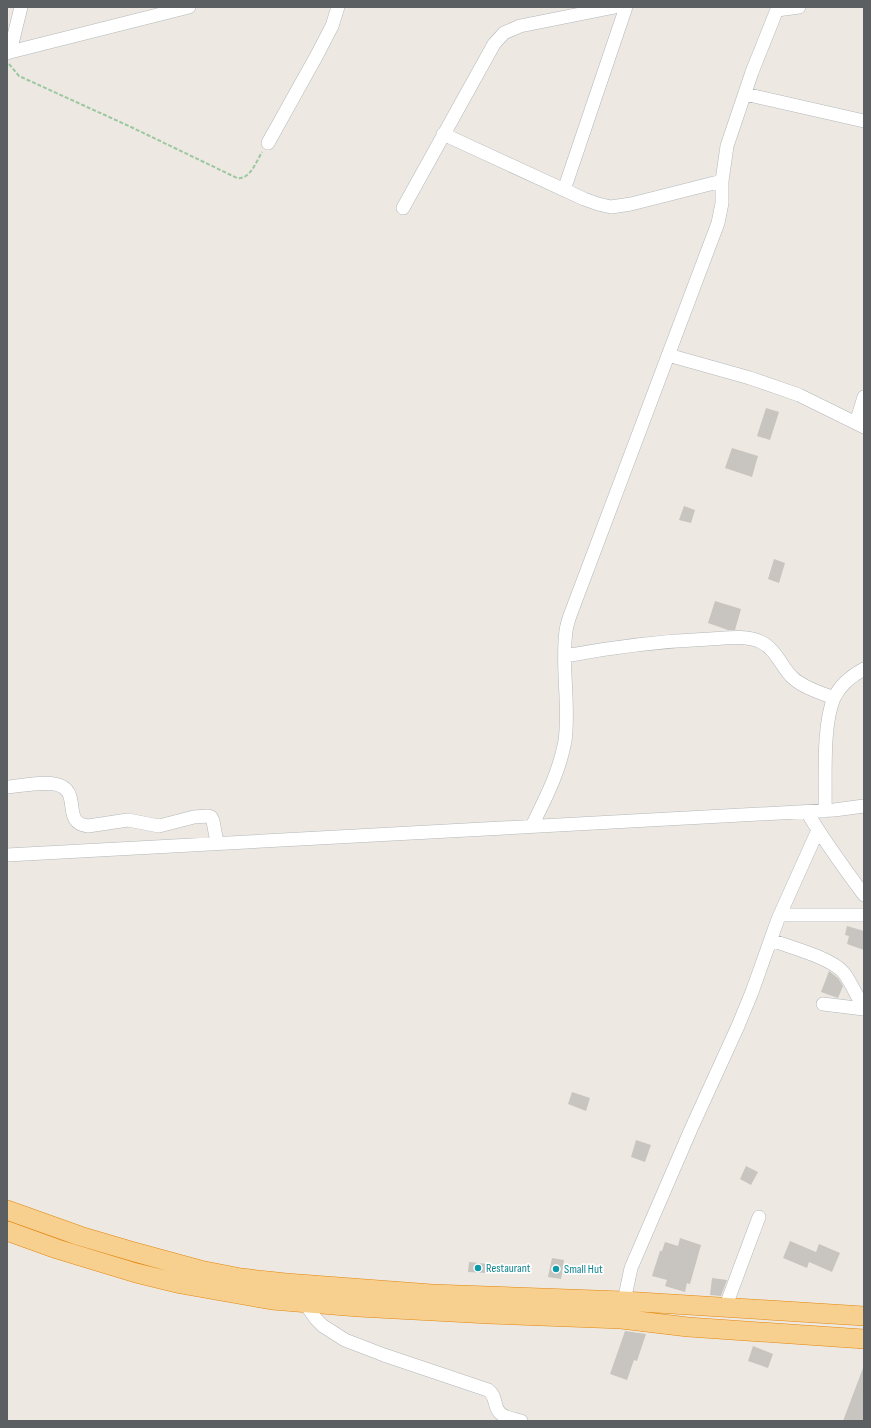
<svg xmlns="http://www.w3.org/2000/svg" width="871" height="1428" viewBox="0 0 871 1428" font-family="'Sofia Sans Condensed',sans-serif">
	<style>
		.building { fill: #c8c4bf }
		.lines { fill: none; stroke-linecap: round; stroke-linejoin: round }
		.minor-casing { stroke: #b3b6b9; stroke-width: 14 }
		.highway-casing { stroke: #e4860b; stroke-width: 20 }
		.path { stroke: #9bc7a1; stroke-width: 2; stroke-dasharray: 4 2; stroke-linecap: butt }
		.minor { stroke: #fff; stroke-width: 13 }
		.highway { stroke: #f7d08f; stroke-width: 19 }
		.culture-dot { fill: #0f9aa8; stroke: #fff; stroke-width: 1.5 }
		.labels { text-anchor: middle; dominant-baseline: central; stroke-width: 3.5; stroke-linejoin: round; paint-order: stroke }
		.culture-label { font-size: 12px; fill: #0d838f; stroke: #fff; text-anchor: start }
	</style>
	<rect width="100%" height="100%" fill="#ede9e2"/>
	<path class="building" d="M766,408l13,4 -9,28 -13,-4z
		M732,448l26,8 -6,21 -27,-9z
		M684,506l11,4 -4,13 -12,-3z
		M774,559l11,4 -6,20 -11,-4z
		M715,601l26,8 -6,21h-7l-20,-7z
		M847,926l17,5v19l-17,-6 2,-8 -4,-1z
		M829,971l9,7 5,8 -5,12 -17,-6z
		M572,1092l18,6 -4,13 -18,-7z
		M636,1140l15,5 -6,17 -14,-5z
		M746,1166l12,6 -7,13 -11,-6z
		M680,1238l21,7 -11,39 -3,-1 -2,9 -20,-6 2,-6 -15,-4 8,-25h2l3,-9 13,4z
		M790,1241l26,11 3,-8 21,9 -8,19 -23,-10 -2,6 -24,-10z
		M552,1258l12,2 -3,19 -13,-2z
		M469,1262l19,2 -1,9 -19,-1z
		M712,1278l15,2 -6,16 -11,-1z
		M625,1331l21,3 -9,27 -3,-1 -7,20 -17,-6z
		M753,1346l20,8 -5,14 -20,-7z
		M863,1368l1,53h-21z"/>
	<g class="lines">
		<g class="minor-casing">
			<path id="minor" d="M777,10l22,-3
				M10,52l179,-45
				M7,53l3,-1 11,-45
				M745,94l119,27
				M443,134l141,65 14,5 13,3 20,-3 91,-23
				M268,143l49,-88 15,-29 6,-19
				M564,190l62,-183
				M403,208l91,-164 10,-11 16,-7 95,-19
				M668,355l82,23 49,17 65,32
				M856,423l8,-26
				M565,656c48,-9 96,-15 145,-17 17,-1 36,-4 51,3 15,7 21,26 32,36 11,10 28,15 41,20
				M7,787c14,-1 44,-8 56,0 16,10 0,36 25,39l40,-6 31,6 35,-9 14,-1 3,1 2,4 4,22
				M825,811c1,-31 -3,-85 9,-113 6,-13 17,-22 30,-29
				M807,812c17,29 37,56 57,83
				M532,826c14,-29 27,-53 33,-85 5,-36 -4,-74 1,-110 1,-9 5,-18 8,-26l144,-382 4,-20v-22l5,-35 25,-74 26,-65
				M7,855l827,-45 30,-4
				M780,915h84
				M771,940c19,7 61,18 73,33 8,11 13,24 20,35
				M823,1004l41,5
				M624,1301l7,-33 60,-139 47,-103 14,-34 26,-73 40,-89
				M304,1302l12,17 7,7 22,14 39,15 104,35c9,6 5,16 12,23 5,5 15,6 21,8
				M725,1308l34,-91"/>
		</g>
		<g class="highway-casing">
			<path id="highway" d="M7,1210l73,26 51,15 69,19 41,8 45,5 146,11 192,7 240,15
				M7,1231l50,18 79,24 45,11 91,16 86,7 131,7 132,5 67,8 176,12"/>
		</g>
		<path class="path" d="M9,64l10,12 112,51 106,51c13,2 19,-16 25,-26"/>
		<use href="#minor" class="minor"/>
		<use href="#highway" class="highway"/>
	</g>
	<g class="culture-dot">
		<circle cx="478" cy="1268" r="4"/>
		<circle cx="556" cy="1269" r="4"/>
	</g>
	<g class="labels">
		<g class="culture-label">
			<text x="486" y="1268">Restaurant</text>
			<text x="564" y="1269">Small Hut</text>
		</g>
	</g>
	<rect width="871" height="1428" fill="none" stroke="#5b5f62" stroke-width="16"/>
</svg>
